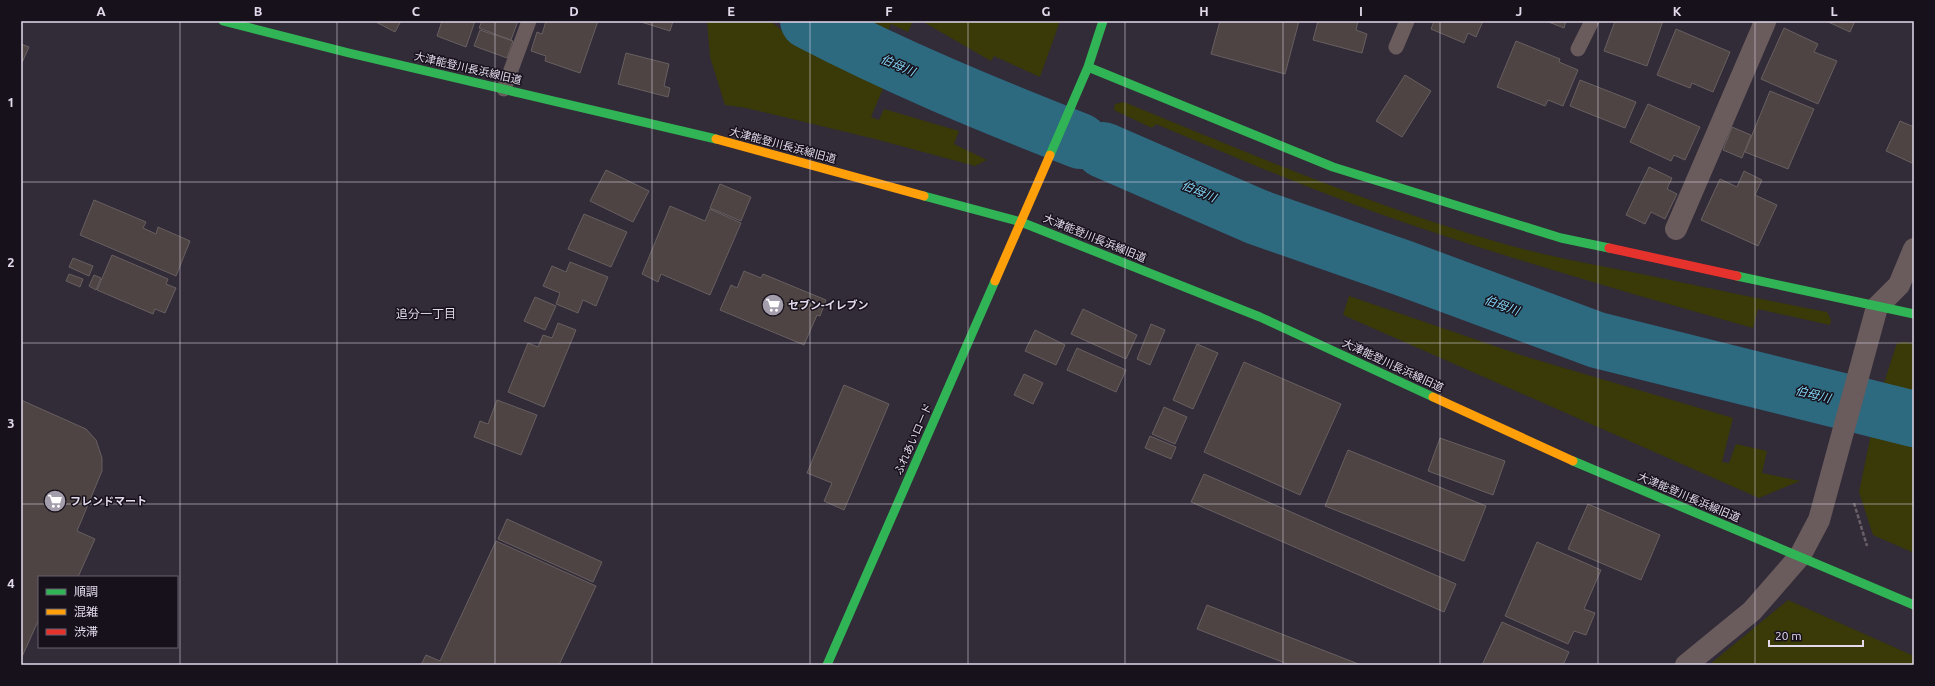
<svg xmlns="http://www.w3.org/2000/svg" width="1935" height="686" viewBox="0 0 1935 686" font-family="Ubuntu,'Noto Sans JP',sans-serif">
	<style>
		.green { fill: #393a08 }
		.lines { fill: none; stroke-linecap: round; stroke-linejoin: round }
		.river { stroke: #2d697f; stroke-width: 56 }
		.building { fill: #4e4443; stroke: #675f60 }
		.path { stroke: #6a6166; stroke-width: 2.5; stroke-dasharray: 4 2; stroke-linecap: butt }
		.lane { stroke: #6a5c5d; stroke-width: 15 }
		.street { stroke: #6a5c5d; stroke-width: 22 }
		.fast { stroke: #30b455; stroke-width: 9 }
		.slow { stroke: #ff9f0a; stroke-width: 9 }
		.jam { stroke: #e5322d; stroke-width: 9 }
		.grid { fill: none; stroke: #e2daeb; stroke-width: 1; stroke-opacity: 0.55 }
		.labels { text-anchor: middle; dominant-baseline: central; stroke-width: 3; stroke-linejoin: round; paint-order: stroke }
		.street-label { font-size: 11px; fill: #e2daeb; stroke: #17111c }
		.poi-label { font-size: 11px; font-weight: bold; fill: #e2daeb; stroke: #17111c; text-anchor: start }
		.water-label { font-size: 12px; font-style: italic; fill: #80d5f4; stroke: #17111c }
		.neighbourhood-label { font-size: 12px; fill: #e2daeb; stroke: #17111c }
		.neatline { fill: none; stroke: #e2daeb; stroke-width: 1.5 }
		.grid-label { font-size: 13px; text-anchor: middle; font-weight: bold; fill: #e2daeb }
	</style>
	<rect width="100%" height="100%" fill="#322b38"/>
	<path class="green" d="M707,21h63l23,18 16,10 76,35 -14,33 8,3 5,-11 75,22 -5,13 33,16 -12,6 -100,-27 -129,-31 -21,-3 -15,-48z
		M863,21h50l-5,11 -17,-8 -4,9z
		M926,21h134l-20,56 -46,-21 -3,5 -66,-38z
		M1124,102c124,51 248,104 377,141 42,12 84,20 126,28 67,14 133,28 200,41l4,8 -1,5 -72,-16 -5,19c-125,-35 -250,-71 -373,-114 -76,-27 -150,-59 -224,-90l-4,4 -38,-18 1,-6z
		M1349,296l178,61 206,61 -11,44 7,1 7,-19 31,7 -5,22 38,8 -41,17 -416,-183z
		M1906,342l8,2v62l-35,-8 18,-55z
		M1875,415l39,16v122l-41,-18 -14,-43z
		M1788,600l126,56v9h-205z"/>
	<g class="lines">
		<path class="river" d="M808,21c88,46 180,84 272,120
			M1103,150l154,67 146,51 194,72 317,79"/>
	</g>
	<path class="building" d="M374,21h27l-6,11z
		M442,21h33l-9,26 -29,-11z
		M482,21h36l-7,19 -32,-12z
		M546,21h52l-18,52 -35,-12 1,-5 -15,-5 6,-19 5,2z
		M638,21h35l-3,10z
		M1220,21h79l-14,53 -74,-20z
		M1318,21h40l-2,9 11,4 -5,19 -49,-13z
		M1434,21h49l-7,16 -8,-4 -4,10 -33,-14z
		M1546,21h20l-2,7z
		M1615,21h48l-16,45 -43,-15z
		M1826,21h29l-5,11z
		M1784,28l34,16 -4,8 23,9 -19,43 -57,-25z
		M1676,29l54,23 -17,40 -21,-9 -2,5 -33,-13z
		M480,30l33,11 -6,17 -33,-12z
		M1516,41l44,18 -1,3 19,8 -15,36 -15,-6 -3,6 -48,-19z
		M21,44l8,3 -8,18z
		M626,53l43,11 -5,22 6,2 -2,9 -50,-13z
		M1405,75l26,16 -29,46 -26,-16z
		M1580,80l56,22 -11,26 -55,-22z
		M1770,91l44,18 -26,60 -43,-17z
		M1648,104l52,23 -15,33 -11,-5 -3,6 -41,-19z
		M1900,121l14,6v37l-28,-13z
		M1732,127l19,8 -9,23 -19,-8z
		M1649,167l23,11 -5,11 10,5 -12,25 -14,-7 -6,12 -19,-9z
		M606,170l43,21 -16,31 -43,-21z
		M1744,171l18,9 -7,15 22,10 -19,41 -57,-26 19,-41 17,8z
		M720,184l31,13 -10,24 -31,-13z
		M94,200l52,22 -3,6 13,6 2,-7 32,14 -14,35 -96,-41z
		M670,206l35,15 5,-12 31,14 -31,72 -49,-21 -3,8 -16,-8z
		M584,214l43,18 -16,35 -43,-18z
		M112,255l56,24 -2,5 10,4 -11,25 -10,-4 -2,5 -56,-24z
		M73,258l20,8 -4,10 -20,-9z
		M570,262l38,15 -12,29 -13,-6 -5,13 -22,-9 4,-11 -17,-7 9,-20 14,6z
		M744,271l17,7 2,-4 63,26 -6,16 -3,-1 -13,30 -84,-35 11,-25 6,3z
		M69,274l14,5 -3,8 -14,-6z
		M94,275l7,3 -5,12 -7,-4z
		M535,297l21,9 -11,24 -21,-9z
		M1083,309l54,26 -11,24 -55,-25z
		M558,323l18,7 -32,77 -36,-15 20,-49 10,4 5,-12 9,3z
		M1151,324l14,6 -15,35 -13,-6z
		M1035,330l30,15 -9,20 -31,-14z
		M1197,344l21,9 -25,56 -20,-9z
		M1077,348l49,22 -10,22 -49,-22z
		M1244,362l97,42 -41,91 -96,-43z
		M1024,374l19,9 -10,21 -19,-9z
		M844,385l45,19 -45,106 -20,-9 8,-18 -25,-10z
		M21,400l65,29 10,11 6,18v13l-25,60 18,8 -17,38h-39v42l-18,40z
		M497,400l40,15 -16,40 -47,-18 6,-16 8,3z
		M1164,407l23,10 -12,27 -23,-10z
		M1150,436l26,11 -5,12 -26,-11z
		M1440,438l65,23 -12,34 -65,-24z
		M1348,450l138,56 -22,55 -139,-55z
		M1204,474l252,110 -12,28 -253,-110z
		M1588,504l72,31 -19,45 -73,-31z
		M507,519l95,43 -9,20 -95,-43z
		M496,541l100,45 -37,79h-138l5,-10 14,6z
		M1537,542l64,28 -17,39 11,4 -9,22 -12,-4 -6,13 -63,-28z
		M1207,605l154,60h-71l-93,-36z
		M1502,622l67,30 -6,13h-81z"/>
	<g class="lines">
		<path class="path" d="M1854,503l13,43"/>
		<path class="lane" d="M1396,47l11,-26
			M1578,49l14,-28
			M504,89l25,-68"/>
		<path class="street" d="M1676,229l89,-207 -2,-1
			M1686,665l66,-54 48,-55 19,-36 58,-213 22,-22 15,-36"/>
		<path class="fast" d="M223,21l126,32 367,86
			M1088,67l245,100 228,71 48,10
			M1050,155l38,-88 15,-46
			M924,196l97,26 239,95 173,80
			M1737,276l177,38
			M1573,461l341,144
			M827,665l168,-384"/>
		<path class="slow" d="M716,139l208,57
			M995,281l55,-126
			M1433,397l140,64"/>
		<path class="jam" d="M1609,248l128,28"/>
	</g>
	<path class="grid" d="M180,21v644M337,21v644M495,21v644M652,21v644M810,21v644M968,21v644M1125,21v644M1283,21v644M1440,21v644M1598,21v644M1755,21v644M21,182h1893M21,343h1893M21,504h1893"/>
	<defs>
		<g id="supermarket-disc" transform="scale(1.15)"><circle r="9.5" fill="#a49dac" stroke="#17111c"/><path d="M-6-5.5h2.5l.6 2H6L4.5 2H-2.5L-4.4-4H-6ZM-1.5 3.2a1.3 1.3 0 1 0 .1 0ZM3 3.2a1.3 1.3 0 1 0 .1 0Z" fill="#fff"/></g>
	</defs>
	<g fill-rule="evenodd">
		<use href="#supermarket-disc" x="773" y="305"/>
		<use href="#supermarket-disc" x="55" y="501"/>
	</g>
	<g class="labels">
		<g class="street-label">
			<text transform="translate(468 68) rotate(13)">大津能登川長浜線旧道</text>
			<text transform="translate(783 145) rotate(15)">大津能登川長浜線旧道</text>
			<text transform="translate(1095 238) rotate(22)">大津能登川長浜線旧道</text>
			<text transform="translate(1393 365) rotate(25)">大津能登川長浜線旧道</text>
			<text transform="translate(913 439) rotate(-66)">ふれあいロード</text>
			<text transform="translate(1689 497) rotate(23)">大津能登川長浜線旧道</text>
		</g>
		<g class="poi-label">
			<text x="788" y="305">セブン-イレブン</text>
			<text x="70" y="501">フレンドマート</text>
		</g>
		<g class="water-label">
			<text transform="translate(898 65) rotate(23)">伯母川</text>
			<text transform="translate(1199 191) rotate(23)">伯母川</text>
			<text transform="translate(1502 305) rotate(20)">伯母川</text>
			<text transform="translate(1813 394) rotate(14)">伯母川</text>
		</g>
		<g class="neighbourhood-label">
			<text x="426" y="313">追分一丁目</text>
		</g>
	</g>
	<rect width="1935" height="686" fill="none" stroke="#17111c" stroke-width="44"/>
	<rect x="38" y="576" width="140" height="72" fill="#17111c" stroke="#68616f"/>
	<rect x="46" y="589" width="20" height="6" fill="#30b455" stroke="#68616f"/>
	<text x="74" y="596" font-size="12" fill="#e2daeb">順調</text>
	<rect x="46" y="609" width="20" height="6" fill="#ff9f0a" stroke="#68616f"/>
	<text x="74" y="616" font-size="12" fill="#e2daeb">混雑</text>
	<rect x="46" y="629" width="20" height="6" fill="#e5322d" stroke="#68616f"/>
	<text x="74" y="636" font-size="12" fill="#e2daeb">渋滞</text>
	<path d="M1769 640v6h94v-6" fill="none" stroke="#e2daeb" stroke-width="2"/>
	<text x="1775" y="640" font-size="12" fill="#e2daeb" stroke="#17111c" stroke-width="3" paint-order="stroke">20 m</text>
	<rect x="22" y="22" width="1891" height="642" class="neatline"/>
	<g class="grid-label">
		<text x="101" y="16">A</text>
		<text x="258" y="16">B</text>
		<text x="416" y="16">C</text>
		<text x="574" y="16">D</text>
		<text x="731" y="16">E</text>
		<text x="889" y="16">F</text>
		<text x="1046" y="16">G</text>
		<text x="1204" y="16">H</text>
		<text x="1361" y="16">I</text>
		<text x="1519" y="16">J</text>
		<text x="1677" y="16">K</text>
		<text x="1834" y="16">L</text>
		<text x="11" y="107">1</text>
		<text x="11" y="267">2</text>
		<text x="11" y="428">3</text>
		<text x="11" y="588">4</text>
	</g>
</svg>
